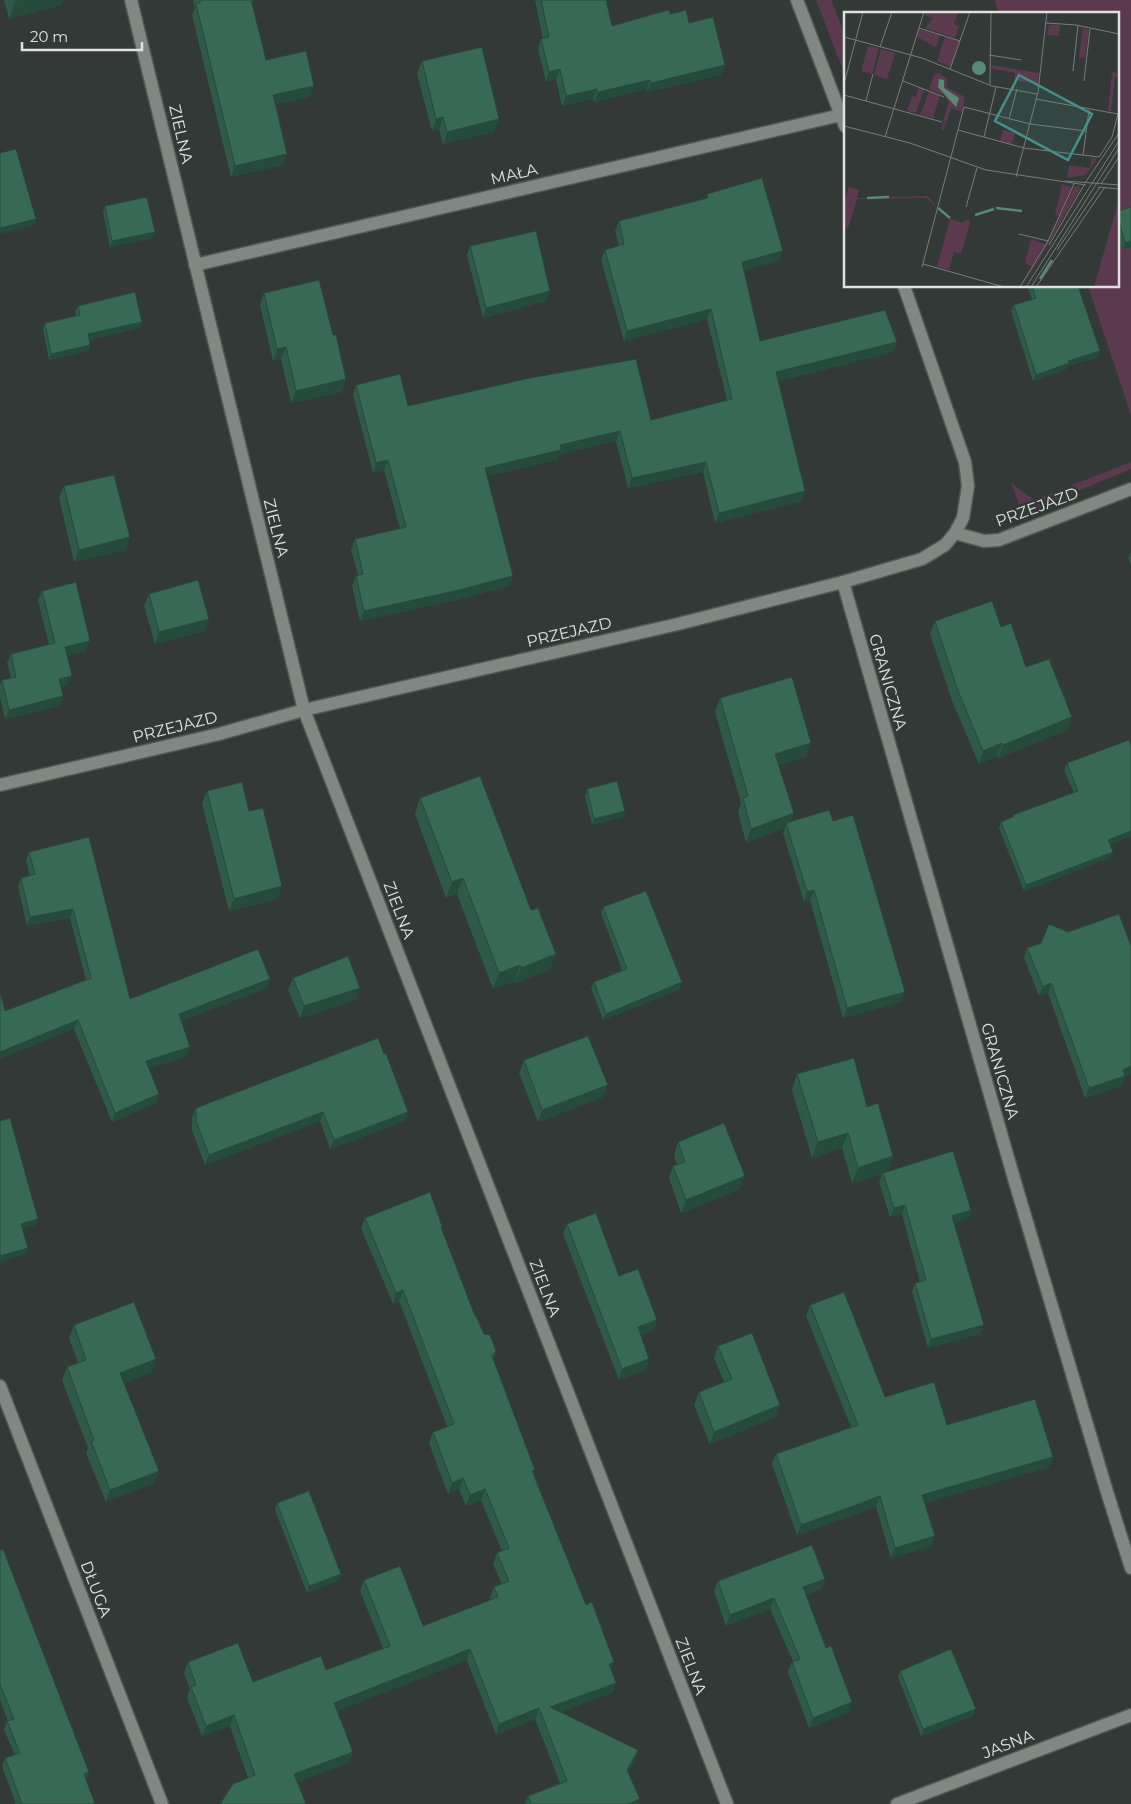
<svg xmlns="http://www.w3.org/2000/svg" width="1131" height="1804" viewBox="0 0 1131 1804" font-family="Montserrat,sans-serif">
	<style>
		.green { fill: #5b3a50 }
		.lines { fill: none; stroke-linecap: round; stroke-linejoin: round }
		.minor-casing { stroke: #505754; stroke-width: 15 }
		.tertiary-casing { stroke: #505754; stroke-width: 15 }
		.minor { stroke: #808884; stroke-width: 12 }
		.tertiary { stroke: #808884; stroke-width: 12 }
		.wall { fill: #2f5a4a }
		.shaded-wall { fill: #264a3c }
		.building { fill: #376956; stroke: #264a3c }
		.labels { text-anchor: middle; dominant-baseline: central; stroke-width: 5; stroke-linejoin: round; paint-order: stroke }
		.street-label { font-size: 16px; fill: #dee3e1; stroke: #323936 }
		.inset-river { fill: none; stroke: #578976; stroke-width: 2.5 }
		.inset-road { fill: none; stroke: #777d7a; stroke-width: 1 }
		.view { fill: #43918b; fill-opacity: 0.15; stroke: #43918b; stroke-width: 2.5 }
		.inset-edge { fill: none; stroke: #dee3e1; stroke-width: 2.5 }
	</style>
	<rect width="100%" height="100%" fill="#323936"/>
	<path class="green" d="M816,0h15l14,35v40z
		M995,0h136v415l-43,-129h29v-272h-118z
		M1131,462v7l-89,37 -20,6 -11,-29 23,17z"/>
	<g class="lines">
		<g class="minor-casing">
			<path id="minor" d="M131,0l173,710 423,1094
				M195,265l646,-150
				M955,533l29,8 15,-1 132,-51
				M843,582l172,600 92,310 24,76
				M0,1386l162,418
				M897,1804l234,-89"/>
		</g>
		<g class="tertiary-casing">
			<path id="tertiary" d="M797,0l48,126
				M0,785l219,-51 85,-24 374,-86 165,-42 79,-23 23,-14 10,-12 8,-15 5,-32 -3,-24 -61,-176"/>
		</g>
		<use href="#minor" class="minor"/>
		<use href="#tertiary" class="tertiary"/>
	</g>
	<path class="wall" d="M4,0h59l-2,5 -52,14z
		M193,0h60v2h-1l14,58 44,37 -34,7 11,50 -4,11 -52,12 -39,-162 3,-7z
		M535,0h71l6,26 59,-12 18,9 36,42 -4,10 -74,17v-3l-53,13 -1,-3 -31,7 -6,-27 -10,3 -8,-33 3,-10h2z
		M422,61l77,58 -5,13 -51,12 -4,-14 -7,1 -15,-57z
		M707,194l72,67 -35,9 16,71 137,1 -4,10 -115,29 27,110 -3,10 -87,22 -12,-51 -75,16 -12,-47 -57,13 -2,6 -70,16 26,100 -4,10 -53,14 -96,21 -8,-35 4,-10 2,-1 -7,-26 4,-10 45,-10 -16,-59 -11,3 -20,-78 3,-10 52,21 243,14 76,-20 -20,-81 -83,22 -23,-81 4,-10 14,-4 -4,-15 4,-10 87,-23z
		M105,206l50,26 -3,6 -42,9 -7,-35z
		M1117,211l14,36 -8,3 -6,-21z
		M470,246l80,45 -4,10 -63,17 -16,-63z
		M1027,286h51l20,71 -30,9 -2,3 -33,12 -22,-70 3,-6 18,-6z
		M264,293l69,42 9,57 -51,11 -10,-44 -8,2 -13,-56z
		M78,306l62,22 -51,12 1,5 -2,6 -39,9 -6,-31 2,-6 31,-7 -1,-4z
		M64,486l62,64 -52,12 -15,-64z
		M1131,552v13l-3,-7z
		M42,591l44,60 -19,4 1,30 -7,2 -1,19 -55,13 -5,-22v-12l2,-5 9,-2 -4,-15 4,-9 38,-9 -11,-45z
		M149,594l60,25 -5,12 -49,13 -11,-38z
		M935,621l66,6 25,40 46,50 -5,13 -69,28 -1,-2 -18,8 -27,-63 -22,-67z
		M720,698l86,59 -27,8 12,57 42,-1 68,181 -58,16 -33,-118 -6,2 -21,-69 2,-5 -39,15 -8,-31 3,-9 -26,-91z
		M1067,763l64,73 -21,9 3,7 -3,6 -86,33 -25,-63 2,-6 11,-5 1,-2 61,-22 -10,-23z
		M587,789l38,22 -2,6 -31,8 -7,-29z
		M207,791l42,20 29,88 -49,12 -27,-108z
		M420,798l130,172 -35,13v-2l-22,8 -36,-95 -11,4 -31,-84z
		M89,837l41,162 137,-11 -86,33 6,35 -38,12 7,35 -44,19 -38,-93 -69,-18 81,-31 -16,-62 -43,8 -9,-39 3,-9 9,-2 -4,-15 3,-9z
		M603,907l77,82 -77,31 -12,-32 3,-6 28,-12 -21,-57z
		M1027,948l98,129 -3,9 -37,12 -37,-105 -9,3 -15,-38z
		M293,978l67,10 -4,12 -56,18 -12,-28z
		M378,1038l27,83 -75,28 -10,-28 -115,44 -13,-35v-13l4,-9z
		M524,1060l79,37 -65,25 -19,-49z
		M797,1074l70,33 26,49 -5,15 83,39 -3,9 -14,4 30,102 -4,9 -52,14 -16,-56 3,-9 5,-1 -18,-68 -12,3 -11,-35 3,-8 -30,9 -10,-35 -30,10 -20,-68z
		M678,1142l62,47 -59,24 -12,-35 4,-12 4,-1 -3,-10z
		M365,1218l77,11 33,87 9,18 12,17 -3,8 41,115 82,209 -4,10 -51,19 77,38 -3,10 -7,12 10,32h-113l3,-8 32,-13 -25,-64 -39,16 -29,-75 -130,51 12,52 -52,19 -49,-4 -18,-52 -28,10 -15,-38 3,-9 -6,-16 4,-11 65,20 73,-12 57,-22 -23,-57 4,-11 59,46 68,-26 -1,-2 4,-11 8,-3 -9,-20 4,-11 5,-2 -21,-51 -15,6 -7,-17 -11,5 -19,-51 4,-11 14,-6 -48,-125 -6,3 -32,-76z
		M567,1224l52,52 38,44 -3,10 -13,5 8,24 -3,11 -27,10 -56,-146z
		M810,1305l75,92 62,28 106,32 -4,10 -124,36 7,43 -41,12 -15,-51 -79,28 -25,-71 4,-10 75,-27 -45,-111z
		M74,1325l82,34 -4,13 -28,11 30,100 -48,19 -20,-49 2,-5 -26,-68 5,-13 11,-4 -9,-25z
		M718,1346l62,59 -4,12 -66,27 -16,-39 5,-13 25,-10 -10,-24z
		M277,1503l62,77 -32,13 -32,-83z
		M0,1550l89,222 -3,8 9,24h-79l-14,-37 3,-9 10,-3 -11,-25 3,-9h1l-8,-21z
		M825,1579l-4,10 -15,6 43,117 -40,16 -21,-56 4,-10 1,-1 -23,-52 -44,17 -12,-35 4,-10z
		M900,1671l73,45 -52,20 -23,-59z"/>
	<path class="shaded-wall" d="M20,0h43l-2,5 -52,14 6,-18z
		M725,65l-4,10 -74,17 4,-9z
		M560,69l-4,10 -10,3 3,-10z
		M650,80l-3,9 -53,13 4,-10z
		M314,86l-4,11 -41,9 4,-11z
		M597,89l-4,10 -31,7 4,-10z
		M443,117l-4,13 -7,1 4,-12z
		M499,119l-5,13 -51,12 4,-12z
		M287,154l-4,11 -52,12 4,-11z
		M36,219l-2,6 -34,9v-6z
		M155,232l-3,6 -42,9 2,-6z
		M1131,241v6l-8,3 2,-7z
		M783,251l-4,10 -40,11 3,-10z
		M550,291l-4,10 -63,17 3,-10z
		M711,309l-4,10 -83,22 3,-10z
		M142,322l-2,6 -55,13 3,-7z
		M897,342l-4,10 -121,30 4,-10z
		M90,345l-2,6 -39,9 2,-6z
		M286,347l-5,12 -8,2 4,-12z
		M1100,351l-2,6 -30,9 -2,3 -33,12 3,-6 32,-14z
		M346,379l-4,13 -51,11 5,-12z
		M620,431l-4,10 -57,13 -2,6 -76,18 4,-10 75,-23z
		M388,460l-4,10 -11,3 3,-10z
		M706,462l-3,10 -75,16 4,-10z
		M805,491l-3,10 -87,22 4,-10z
		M130,537l-4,13 -52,12 5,-12z
		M513,576l-4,10 -53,14 -96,21 4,-10z
		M209,619l-5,12 -49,13 4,-12z
		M90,641l-4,10 -24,6 3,-10z
		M72,676l-4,9 -12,3 3,-9z
		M63,696l-3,10 -55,13 4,-9z
		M1072,717l-5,13 -69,28 5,-13z
		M811,743l-5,14 -36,11 5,-14z
		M1002,743l-5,13 -18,8 4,-13z
		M625,811l-2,6 -31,8 2,-6z
		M794,813l-5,14 -3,-4 -1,5 -39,15 5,-14z
		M1131,831v5l-25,11 2,-7z
		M1113,852l-3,6 -86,33 2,-6z
		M463,878l-6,16 -11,4 6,-16z
		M282,886l-4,13 -49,12 5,-12z
		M814,890l-4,10 -6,2 3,-10z
		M73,909l-3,9 -43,8 3,-9z
		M556,954l-6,16 -35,13 6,-15z
		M520,965l-5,16 -22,8 6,-16z
		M270,979l-3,9 -91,35 3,-9z
		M682,982l-2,7 -77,31 3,-6z
		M1051,983l-3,10 -9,3 4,-9z
		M360,988l-4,12 -56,18 4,-12z
		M905,992l-4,10 -58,16 4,-10z
		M78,1020l-4,9 -74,30v-7z
		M190,1047l-3,9 -44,14 3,-9z
		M1131,1066v9l-6,2 -3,9 -37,12 4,-10 34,-18z
		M608,1085l-5,12 -65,25 4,-12z
		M159,1094l-3,9 -44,19 3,-9z
		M323,1112l-3,9 -115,44 4,-10z
		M408,1112l-3,9 -75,28 4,-9z
		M848,1133l-6,15 -30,10 6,-16z
		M893,1156l-5,16 -36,11 6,-15z
		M745,1176l-5,13 -59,24 5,-13z
		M905,1205l-3,9 -12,3 4,-9z
		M971,1210l-3,9 -19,6 3,-9z
		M38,1219l-2,6 -17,5 2,-6z
		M28,1248l-2,6 -26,8v-6z
		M403,1290l-4,11 -6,3 3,-11z
		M657,1320l-3,10 -20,8 4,-11z
		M984,1325l-4,9 -52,14 3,-9z
		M156,1359l-4,13 -36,14 4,-13z
		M649,1359l-3,11 -27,10 3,-11z
		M780,1405l-4,12 -66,27 4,-12z
		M1053,1457l-4,10 -131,38 4,-10z
		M159,1471l-5,12 -48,19 4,-12z
		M463,1478l-4,11 -11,5 4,-11z
		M485,1489l-4,11 -15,6 4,-11z
		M880,1496l-4,11 -79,28 4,-10z
		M935,1536l-3,10 -41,12 4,-10z
		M341,1574l-2,6 -32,13 2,-7z
		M825,1579l-4,10 -21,9 3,-11z
		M774,1598l-4,11 -44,17 4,-11z
		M470,1649l-3,11 -137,54 4,-11z
		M614,1662l-4,11 -1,-9z
		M616,1683l-4,10 -66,25 4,-11z
		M852,1702l-3,10 -40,16 4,-10z
		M539,1708l-4,11 -39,16 3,-11z
		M976,1709l-3,7 -52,20 2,-7z
		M234,1715l-4,11 -28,10 4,-10z
		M638,1750l-3,10 -12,21 4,-11z
		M353,1752l-4,11 -59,22 4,-11z
		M89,1772l-3,8 -2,-6z
		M640,1799l-2,5h-10z"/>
	<path class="building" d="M200,0h51l15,60 40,-9 8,35 -41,9 14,59 -52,12 -39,-162 4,-1z
		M541,0h65l6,26 56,-16 3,4 15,-4 3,13 24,-6 12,48 -74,18 -1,-3 -52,12 -1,-3 -31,7 -6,-27 -11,3 -8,-33 8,-2z
		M482,47l17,72 -52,13 -4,-15 -7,2 -14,-58z
		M16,149l20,70 -36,9v-75z
		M762,178l21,73 -41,11 18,79 125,-31 12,32 -121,30 29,119 -86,22 -13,-51 -74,16 -12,-47 -60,14 1,5 -76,18 28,108 -54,14 -95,21 -8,-35 7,-2 -8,-35 51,-12 -18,-67 -12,3 -20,-78 44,-11 8,32 117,-27 111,-20 15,61 81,-21 -21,-90 -84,22 -22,-81 19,-6 -5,-23 89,-23 -1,-4z
		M147,197l8,35 -43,9 -7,-35z
		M1131,207v34l-6,2 -8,-29v-3z
		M536,231l14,60 -64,17 -16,-62z
		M319,280l14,55h3l10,44 -50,12 -10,-44 -9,2 -13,-56z
		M1032,286h46l22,65 -32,10 1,2 -33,12 -22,-70 22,-7z
		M135,292l7,30 -54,12 2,11 -39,9 -6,-31 35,-8 -2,-9z
		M114,475l16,62 -51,13 -15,-64z
		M198,580l11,39 -50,13 -10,-38z
		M76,582l14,59 -25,6 7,29 -13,3 4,17 -54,14 -7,-30 14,-3 -5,-23 44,-11 -13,-52z
		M992,601l9,26 10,-4 15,44 23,-8 23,58 -69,28 -1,-2 -19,8 -26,-63 -22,-67z
		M792,677l19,66 -36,11 19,59 -43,16 -8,-31 5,-2 -28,-98z
		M1129,740l2,6v85l-23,9 5,12 -87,33 -25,-63 12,-5v-2l65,-24 -11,-28z
		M480,776l51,134 7,-2 18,46 -35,14 -1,-3 -21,8 -36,-95 -11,4 -32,-84z
		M617,781l8,30 -31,8 -7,-30z
		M242,782l7,29 14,-3 19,78 -48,13 -27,-108z
		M829,810l4,11 20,-6 52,177 -58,16 -33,-118 -7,2 -21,-69z
		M89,837l41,162 128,-50 12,30 -91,35 11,33 -44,14 13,33 -44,19 -37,-93 -78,32v-60l5,19 86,-33 -18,-69 -43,8 -9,-39 14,-4 -6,-22z
		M646,891l36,91 -76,32 -12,-32 33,-13 -24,-62z
		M1119,914l12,32v120l-8,4 2,6 -36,12 -38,-105 -8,4 -16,-39 14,-5 8,-19 19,8z
		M348,956l12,32 -56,18 -11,-28z
		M588,1036l20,49 -66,25 -18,-50z
		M378,1038l6,16 2,-1 22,59 -74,28 -11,-28 -114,43 -13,-34v-13z
		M854,1058l13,49 11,-4 15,53 -35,12 -10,-35 -30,9 -21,-68z
		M10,1118l28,101 -17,5 7,24 -28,8v-135z
		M724,1123l21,53 -59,24 -13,-34 12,-4 -7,-20z
		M953,1151l18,59 -19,6 32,109 -53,14 -16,-56 11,-3 -21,-75 -11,3 -11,-35z
		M430,1192l12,34 -1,1 34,89h1l8,18 6,1 6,16 -4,5 43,114 -3,1 54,134 6,-3 22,60 -5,2 7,19 -66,24 88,43 -11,20 13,29 -12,5h-97l-3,-8 39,-15 -28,-73 -40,16 -29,-75 -136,54 19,49 -59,22 12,30h-86l13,-20 22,-9 -21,-60 -28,11 -15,-39 5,-2 -8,-23 50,-19 15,39 68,-26 5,14 64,-24 -26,-66 36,-14 23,60 75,-29 -4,-10 15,-6 -12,-28 12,-5 -24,-59 -15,6 -7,-17 -11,5 -19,-51 21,-8 -51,-134 -7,3 -31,-75z
		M596,1213l23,63 19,-7 19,51 -19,7 11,32 -27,10 -55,-145z
		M844,1292l41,105 49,-15 13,43 88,-26 18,58 -131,38 13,41 -40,12 -15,-52 -79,29 -25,-71 82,-29 -48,-120z
		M134,1302l22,57 -36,14 39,98 -49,19 -19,-49 3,-1 -27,-73 19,-7 -12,-35z
		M752,1333l28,72 -66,27 -15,-40 33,-13 -14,-33z
		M309,1491l32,83 -32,12 -32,-83z
		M812,1545l13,34 -22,8 23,61 5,-2 21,56 -39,16 -21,-56 8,-3 -26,-61 -44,17 -12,-34z
		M3,1549l86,223 -5,2 11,30h-73l-17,-46 15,-5 -13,-32 7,-2 -14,-35v-134z
		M951,1649l25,60 -53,20 -23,-58z"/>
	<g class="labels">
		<g class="street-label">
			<text transform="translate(181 134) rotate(77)">ZIELNA</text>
			<text transform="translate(514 174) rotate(-13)">MAŁA</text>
			<text transform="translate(1037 507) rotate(-20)">PRZEJAZD</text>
			<text transform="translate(276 528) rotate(76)">ZIELNA</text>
			<text transform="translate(569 632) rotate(-13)">PRZEJAZD</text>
			<text transform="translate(888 682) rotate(74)">GRANICZNA</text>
			<text transform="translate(175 727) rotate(-14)">PRZEJAZD</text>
			<text transform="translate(399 910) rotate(69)">ZIELNA</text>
			<text transform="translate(1000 1071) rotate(74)">GRANICZNA</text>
			<text transform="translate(545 1288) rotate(69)">ZIELNA</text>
			<text transform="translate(96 1589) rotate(69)">DŁUGA</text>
			<text transform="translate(691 1666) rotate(69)">ZIELNA</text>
			<text transform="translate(1008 1744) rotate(-21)">JASNA</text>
		</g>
	</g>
	<g transform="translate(844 12)">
		<rect width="275" height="275" fill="#323936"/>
		<path d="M81,0h33l-4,12 5,2 -4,12 -30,-10 8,-10 -9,-3zM205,13h11l-1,11 -12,-1zM239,16l6,2 -4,28h-6zM75,17l21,6 -4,12 -19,-10zM101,25l14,4 -8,26 -14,-6zM24,34l11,2 -7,26 -11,-3zM37,37l14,4 -8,26 -13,-4zM147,53l48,8 -2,18v-7l-23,-4 1,-7 -24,-5zM98,55l-1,8 6,3 -1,9 19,10 -3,15 -11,-4 -7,22 -3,-1 2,-6h3l-3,-2 6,-18 -5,-8 -15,-6 6,-16 5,1zM268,60l7,1 -4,6 -4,32 8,2 -11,-2zM75,75l5,2 -8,24 -9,-2 5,-15 4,1zM85,79l11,5 -7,22 -13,-3zM159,118l12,3 -3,11 -12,-3zM248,145l5,2 -7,10 -5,6 -18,3 2,-13 21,3zM218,172l10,3 -12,29 -5,-1zM235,174l1,3 -44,76 -15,22 30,-51 23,-49zM5,175l10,3 -2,8 71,-2 9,12 -11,-10 -69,1 -9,30 -4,-1v-27zM275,186v89h-25l21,-74zM94,195l13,12 11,4 7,-4 1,4 -9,31 -7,-2 -5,18 -12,-3 13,-48zM187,227l14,5 -13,22 -7,-3z" fill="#5b3a50"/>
		<path d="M128 56a7 7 0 1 1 14 0a7 7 0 1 1-14 0ZM95,67l5,1v8l15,10 -3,9 -18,-20z" fill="#578976"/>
		<path class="inset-river" d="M23,186l22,-1M94,196l12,10M152,196l26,3M131,203l19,-6M196,267l12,-19"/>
		<path class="inset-road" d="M202,11l30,2 43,9M75,16l41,13M0,25l78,21 70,28 45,8M36,35l12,-35M145,43l32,5M106,57l20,-57M229,59l5,-46M59,69l41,16M240,69l6,-52M0,72l19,-72M146,72l1,-72M0,83l98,27M192,87l82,15M22,89l7,-27M165,107l8,-30M0,114l66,17 76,27 100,15M114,118l66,18 75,9 13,-20 6,-23M41,125l39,-125M140,125l12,-50M239,143l6,-45M172,165l22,-85 9,-80M221,169l54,4M241,171l34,-50M257,172l18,-27M254,175l21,2M122,195l11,-39M175,222l29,7M205,233l35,-60M213,238l43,-63M79,252l81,23M78,255l42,-160 66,17 56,7M176,275l28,-46 26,-57M182,275l93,-146M187,275l88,-139M192,275l69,-100"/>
		<path class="view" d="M175,63l73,39 -24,46 -73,-39z"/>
		<rect width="275" height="275" class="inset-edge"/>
	</g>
	<path d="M22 42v8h120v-8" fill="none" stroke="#dee3e1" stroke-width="2.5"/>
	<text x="30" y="42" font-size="15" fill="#dee3e1" stroke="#323936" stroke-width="4" paint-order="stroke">20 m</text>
</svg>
